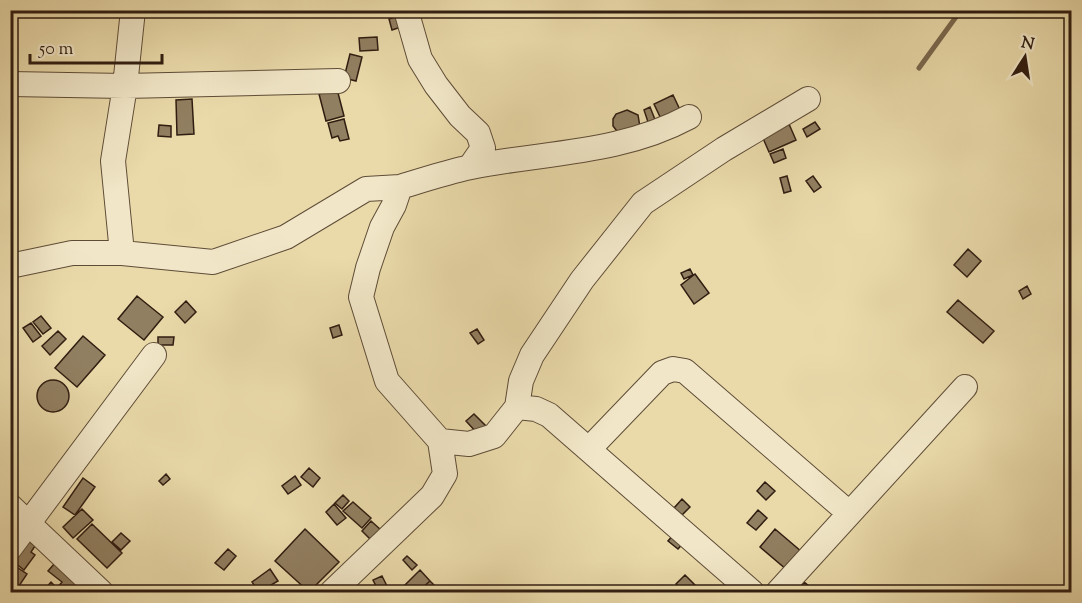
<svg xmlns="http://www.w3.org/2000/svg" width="1082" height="603" viewBox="0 0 1082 603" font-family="'Sorts Mill Goudy',serif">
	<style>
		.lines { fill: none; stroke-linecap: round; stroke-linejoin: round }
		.stream { stroke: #7a684e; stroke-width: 5 }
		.building { fill: #917f61; stroke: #301d11; stroke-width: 1.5 }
		.minor-casing { stroke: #5e4c37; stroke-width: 26 }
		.minor { stroke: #f1e7c8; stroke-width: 24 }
	</style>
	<rect width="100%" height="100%" fill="#eadaaa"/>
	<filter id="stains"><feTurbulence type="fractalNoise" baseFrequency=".00333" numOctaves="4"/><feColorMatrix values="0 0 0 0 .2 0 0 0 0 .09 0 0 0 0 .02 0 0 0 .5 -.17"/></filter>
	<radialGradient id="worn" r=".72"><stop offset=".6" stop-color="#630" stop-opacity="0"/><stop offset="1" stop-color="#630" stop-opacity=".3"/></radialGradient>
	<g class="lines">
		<path class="stream" d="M919,68l42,-58"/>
	</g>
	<path class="building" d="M401,15l3,11 -12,4 -3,-11z
		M377,37l1,13 -18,1 -1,-13z
		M350,54l12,3 -6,24 -12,-3z
		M337,89l7,27 -18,5 -7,-27z
		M673,95l8,17 -19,9 -8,-17z
		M192,99l2,35 -17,1 -1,-35z
		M650,107l6,15 -7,3 -5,-15z
		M627,110l11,5 2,12 -20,8 -7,-9v-7l3,-5z
		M344,119l5,20 -9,2 -2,-5 -6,2 -4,-15z
		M815,122l5,7 -13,8 -4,-8z
		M789,124l7,16 -27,12 -7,-16z
		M159,125l12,1v11l-13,-1z
		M783,149l3,9 -12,5 -4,-9z
		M787,176l4,15 -7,2 -4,-15z
		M813,176l8,11 -7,5 -8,-11z
		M968,249l13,12 -14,16 -13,-12z
		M690,269l3,6 -9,4 -3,-6z
		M695,274l14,19 -15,11 -13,-19z
		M1027,286l4,8 -8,5 -4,-8z
		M137,296l26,21 -19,23 -26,-21z
		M958,300l36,31 -11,12 -36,-31z
		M186,301l10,11 -11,11 -10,-11z
		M41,316l10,12 -8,6 -10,-12z
		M31,323l10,13 -8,6 -10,-14z
		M339,325l3,10 -9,3 -3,-10z
		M477,329l7,11 -6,4 -8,-11z
		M58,331l8,8 -16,16 -8,-9z
		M83,336l22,19 -28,32 -22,-19z
		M158,337h16l-1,8h-15z
		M37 396a16 16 0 1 1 32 0a16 16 0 1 1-32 0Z
		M474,414l12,12 -8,8 -12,-13z
		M309,468l11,10 -7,9 -12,-10z
		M166,474l4,5 -7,6 -4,-4z
		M295,476l6,9 -13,9 -6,-8z
		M83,478l12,9 -20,28 -12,-8z
		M765,482l10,9 -9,9 -9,-9z
		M343,495l6,6 -7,8 -7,-6z
		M682,499l8,8 -8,8 -8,-7z
		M353,502l18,16 -9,10 -19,-17z
		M334,504l12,14 -9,7 -11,-13z
		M82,509l11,11 -20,18 -10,-11z
		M758,510l9,8 -11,12 -9,-7z
		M371,521l10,9 -10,10 -9,-9z
		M92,524l30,29 -15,15 -30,-29z
		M305,529l34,33 -30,30 -34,-31z
		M775,529l27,23 -15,18 -27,-23z
		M121,533l9,8 -9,9 -9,-8z
		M675,533l10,8 -7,8 -10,-8z
		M29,541l6,5 -4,6 4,3 -11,15 -10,-8z
		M228,549l8,7 -12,14 -9,-7z
		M407,556l10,9 -5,5 -9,-10z
		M55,563l32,29 -44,-1 8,-9 6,6 5,-6 -14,-11z
		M12,564l15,10 -12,18h-5z
		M270,569l8,12 -19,11 -7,-10z
		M420,570l10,11 -12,11h-13l-4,-3z
		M685,575l17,17h-17l-9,-8z
		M382,576l8,16h-11l-6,-12z
		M430,581l11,11h-19l-2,-2z
		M804,582l5,4 -4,6h-8z"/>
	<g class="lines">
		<g class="minor-casing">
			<path id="minor" d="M406,10l14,49 16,26 24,31 18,17 5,15 -13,19
				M10,84l115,2 213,-5
				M400,187c23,-7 47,-15 71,-20 74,-15 149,-13 218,-50
				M122,253l-9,-92 12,-75 8,-76
				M10,266l62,-13h50l91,9 73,-25 80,-48 34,-2 -6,18 -12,22 -14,41 -7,29 26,84 53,60 5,33 -13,22 -100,96
				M517,407l4,-26 11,-26 50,-75 61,-77 81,-54 84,-50
				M440,441l29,3 25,-8 23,-29 19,2 13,6 203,177
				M589,449l73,-76 11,-4 12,2 164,142
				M10,506l91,86
				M10,548l144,-193
				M778,592l187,-205"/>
		</g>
		<use href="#minor" class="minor"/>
	</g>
	<rect width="1082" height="603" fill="none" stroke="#eadaaa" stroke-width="36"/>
	<rect x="12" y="12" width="1058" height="579" fill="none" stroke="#301d11" stroke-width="3"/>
	<rect x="18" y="18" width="1046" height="567" fill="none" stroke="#301d11" stroke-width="1.5"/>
	<g transform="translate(1025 57) rotate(12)" stroke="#f1e7c8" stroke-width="4.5" paint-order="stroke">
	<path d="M0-4.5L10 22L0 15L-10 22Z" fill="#301d11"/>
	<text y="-9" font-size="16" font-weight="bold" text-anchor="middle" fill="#301d11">N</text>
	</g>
	<path d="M30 54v9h132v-9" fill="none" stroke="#301d11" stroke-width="3"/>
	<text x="39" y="54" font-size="18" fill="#301d11" stroke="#f1e7c8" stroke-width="4.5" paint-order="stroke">50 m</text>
	<rect width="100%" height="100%" filter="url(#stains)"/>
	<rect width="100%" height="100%" fill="url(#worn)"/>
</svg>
